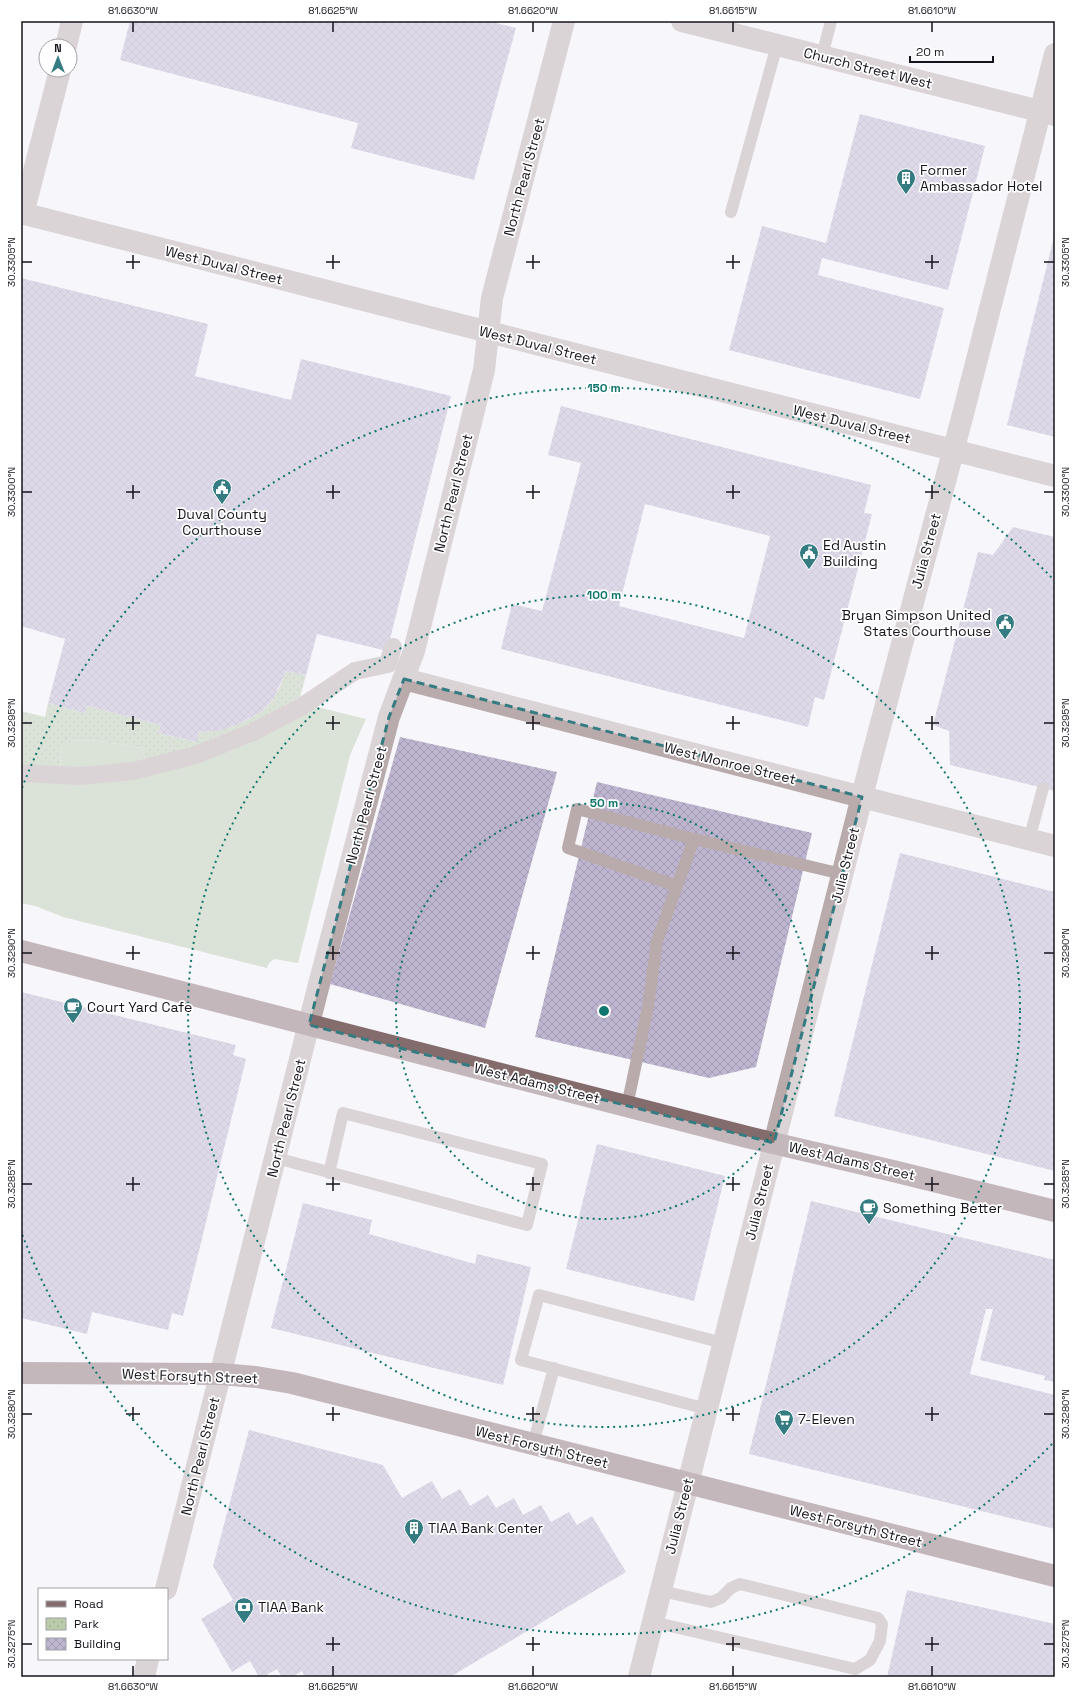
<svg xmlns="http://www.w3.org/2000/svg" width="1076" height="1698" viewBox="0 0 1076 1698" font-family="'Space Grotesk',sans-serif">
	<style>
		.grass { fill: #b9cdad }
		.park { fill: url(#park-dots) }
		.building { fill: url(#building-cross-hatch); fill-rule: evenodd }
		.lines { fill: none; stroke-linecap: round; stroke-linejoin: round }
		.service { stroke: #b9abab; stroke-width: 12 }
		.pedestrian { stroke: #b9abab; stroke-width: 18 }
		.minor { stroke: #b9abab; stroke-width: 22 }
		.tertiary { stroke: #b9abab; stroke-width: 22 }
		.primary { stroke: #846c6d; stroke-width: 22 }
		.marked { fill: none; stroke: #347c82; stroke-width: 3; stroke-dasharray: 8 5; stroke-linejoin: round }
		.ticks { fill: none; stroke: #16131c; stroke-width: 1.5 }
		.ring { fill: none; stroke: #0f766e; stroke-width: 2; stroke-dasharray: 2 4 }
		.labels { text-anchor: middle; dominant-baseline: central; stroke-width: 3.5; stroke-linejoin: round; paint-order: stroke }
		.street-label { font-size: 14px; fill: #16131c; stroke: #fff }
		.poi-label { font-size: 14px; fill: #16131c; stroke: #fff; text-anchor: start }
		.centre { fill: #0f766e; stroke: #fff; stroke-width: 2 }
		.ring-label { font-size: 12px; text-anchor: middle; font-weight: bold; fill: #0f766e; stroke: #fff; stroke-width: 3.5; stroke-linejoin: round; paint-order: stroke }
		.neatline { fill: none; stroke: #16131c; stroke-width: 1.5 }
		.ticks-label { font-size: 10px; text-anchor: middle; fill: #16131c }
	</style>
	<defs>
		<pattern id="park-dots" width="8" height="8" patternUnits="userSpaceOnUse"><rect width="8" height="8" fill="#b9cdad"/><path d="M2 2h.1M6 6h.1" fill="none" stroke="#9eaf94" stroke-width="1.8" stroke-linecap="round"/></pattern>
		<pattern id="building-cross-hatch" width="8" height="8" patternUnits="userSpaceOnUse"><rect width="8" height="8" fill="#beb6d0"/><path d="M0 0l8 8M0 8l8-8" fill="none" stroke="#a39cb2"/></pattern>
	</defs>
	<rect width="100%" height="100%" fill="#f7f6fb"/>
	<path class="grass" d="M317,707l49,12 -16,36 -52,208 -24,-4 -5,4 -2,5 -204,-51 -28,-11 -14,-3v-123l52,3z
		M92,740l50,8 4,14 -59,7 -27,-1 1,-19 11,-8z"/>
	<path class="park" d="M286,671l20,4 -6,22 -67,39 -87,26 -4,-14 -50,-8 -20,1 -11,8 -1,19 -39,-2v-55l24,6 3,-14 37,10 2,-7 74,19 -3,8 38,9 3,-10c27,-2 56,-10 74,-33 6,-8 9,-19 13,-28z"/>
	<path class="building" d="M130,21h358l28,7 -42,152 -123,-32 7,-25 -238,-63z
		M860,114l125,32 -37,144 -126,-32 -4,17 126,33 -24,91 -191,-49 33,-124 64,17z
		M1054,237h1v200l-48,-12z
		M21,278l187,46 -13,52 96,24 10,-41 150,37 -64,255 -70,-17 -11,41 -20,-4 -12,27 -13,14 -22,12 -20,7 -20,1 -2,10 -39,-9 3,-8 -74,-19 -2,7 -37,-10 17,-64 -44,-13z
		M561,406l310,79 -7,28 8,1 -48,186 -9,-3 -7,30 -307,-78 11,-45 30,7 39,-148 -33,-8zM645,504l125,32 -26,102 -125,-32z
		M1013,527l42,10v254l-105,-26 -1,-34 -16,-6 45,-173 15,3z
		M400,737l157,35 -72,256 -155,-44z
		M597,782l215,51 -56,234 -47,11 -174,-41z
		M900,853l155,39v279l-221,-55z
		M21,992l215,53 -3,10 13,4 -63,257 -11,-3 -4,17 -76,-18 -5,22 -66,-16z
		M597,1144l128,32 -31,125 -128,-32z
		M811,1201l244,59v122l-11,-2 1,-4 -65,-16 13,-51h-7l-16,65 85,21v134l-306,-75z
		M303,1203l69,17 -3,14 106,30 2,-10 54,13 -28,118 -232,-57z
		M249,1430l134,35 19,33 30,-17 10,18 18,-10 10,17 18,-11 8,13 18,-10 9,17 18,-10 10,17 18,-10 8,13 15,-9 34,56 -176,105h-145l-3,-6 -10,6h-10l-5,-8 -14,8h-4l-9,-16 -18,11 -31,-53 32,-19 -20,-34z
		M907,1590l148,34v53h-168z"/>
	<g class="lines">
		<path class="service" d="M822,56l9,-35
			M731,212l46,-167
			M694,839l148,35
			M1029,840l14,-52
			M627,1106l21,-99 9,-66 37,-102 -117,-30 -9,39 109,38
			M276,1158l251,67 15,-61 -199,-51 -14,60
			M707,1409l-186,-49 18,-65 184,48
			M533,1444l21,-76
			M653,1622l202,47 15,-9 10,-19 2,-17 -4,-6 -138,-34 -9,4 -10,10 -10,4 -50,-11"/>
		<path class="pedestrian" d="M21,773l59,3 53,-5 63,-16 57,-23 48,-25 54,-36 33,-7 5,-17"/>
		<path class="minor" d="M66,46l6,-25
			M23,214l37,-144
			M404,679l458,118"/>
		<path class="tertiary" d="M682,21l373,94
			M21,213l1034,263
			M862,797l193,49
			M166,1589l152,-601 71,-271 25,-66 70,-281 8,-72 72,-277
			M144,1677l4,-18
			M639,1677l232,-916 92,-347 92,-360"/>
		<path class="primary" d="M21,951l726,186 146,34 162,40
			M21,1373l200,1 35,3 36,6 763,193"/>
	</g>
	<path d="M0 0H1076V1698H0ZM404,679l458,118 -88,346 -465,-118 80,-308z" fill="#f7f6fb" fill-opacity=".55" fill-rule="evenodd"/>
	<path class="marked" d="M404,679l458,118 -88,346 -465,-118 80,-308z"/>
	<path class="ticks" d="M133,22v10M333,22v10M533,22v10M733,22v10M932,22v10M133,255v14M333,255v14M533,255v14M733,255v14M932,255v14M22,262h10M126,262h14M326,262h14M526,262h14M726,262h14M925,262h14M1044,262h10M133,485v14M333,485v14M533,485v14M733,485v14M932,485v14M22,492h10M126,492h14M326,492h14M526,492h14M726,492h14M925,492h14M1044,492h10M133,716v14M333,716v14M533,716v14M733,716v14M932,716v14M22,723h10M126,723h14M326,723h14M526,723h14M726,723h14M925,723h14M1044,723h10M133,946v14M333,946v14M533,946v14M733,946v14M932,946v14M22,953h10M126,953h14M326,953h14M526,953h14M726,953h14M925,953h14M1044,953h10M133,1177v14M333,1177v14M533,1177v14M733,1177v14M932,1177v14M22,1184h10M126,1184h14M326,1184h14M526,1184h14M726,1184h14M925,1184h14M1044,1184h10M133,1407v14M333,1407v14M533,1407v14M733,1407v14M932,1407v14M22,1414h10M126,1414h14M326,1414h14M526,1414h14M726,1414h14M925,1414h14M1044,1414h10M333,1637v14M533,1637v14M733,1637v14M932,1637v14M22,1644h10M326,1644h14M526,1644h14M726,1644h14M925,1644h14M1044,1644h10M133,1666v10M333,1666v10M533,1666v10M733,1666v10M932,1666v10"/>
	<g class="ring">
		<circle cx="604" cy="1011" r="208"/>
		<circle cx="604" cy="1011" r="416"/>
		<path d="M1052 1444A623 623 0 0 1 22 1234M22 788A623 623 0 0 1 1052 578"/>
	</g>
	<defs>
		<g id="building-pin" transform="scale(1)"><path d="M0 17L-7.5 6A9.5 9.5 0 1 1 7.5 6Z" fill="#347c82" stroke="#fff"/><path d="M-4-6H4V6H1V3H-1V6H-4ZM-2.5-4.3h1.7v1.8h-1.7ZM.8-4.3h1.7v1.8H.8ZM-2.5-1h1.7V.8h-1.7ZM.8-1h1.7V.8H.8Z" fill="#fff"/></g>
		<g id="civic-pin" transform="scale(1)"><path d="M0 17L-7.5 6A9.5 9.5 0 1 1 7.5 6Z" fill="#347c82" stroke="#fff"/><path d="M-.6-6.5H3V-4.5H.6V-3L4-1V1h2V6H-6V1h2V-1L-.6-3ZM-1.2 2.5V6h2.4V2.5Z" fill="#fff"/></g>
		<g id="cafe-pin" transform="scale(1)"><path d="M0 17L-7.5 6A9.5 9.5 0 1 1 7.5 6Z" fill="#347c82" stroke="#fff"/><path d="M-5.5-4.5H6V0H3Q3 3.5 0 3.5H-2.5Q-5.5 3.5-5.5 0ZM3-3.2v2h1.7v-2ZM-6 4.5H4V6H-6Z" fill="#fff"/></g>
		<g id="supermarket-pin" transform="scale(1)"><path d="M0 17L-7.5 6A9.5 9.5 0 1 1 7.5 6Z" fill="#347c82" stroke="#fff"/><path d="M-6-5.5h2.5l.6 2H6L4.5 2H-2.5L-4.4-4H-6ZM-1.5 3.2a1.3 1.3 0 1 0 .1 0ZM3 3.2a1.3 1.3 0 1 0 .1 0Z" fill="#fff"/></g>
		<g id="bank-pin" transform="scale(1)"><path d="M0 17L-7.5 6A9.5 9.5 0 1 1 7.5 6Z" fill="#347c82" stroke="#fff"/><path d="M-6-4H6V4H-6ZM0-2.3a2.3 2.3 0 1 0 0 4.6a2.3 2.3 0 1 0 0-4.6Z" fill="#fff"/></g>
	</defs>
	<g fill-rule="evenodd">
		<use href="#building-pin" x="906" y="178"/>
		<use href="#civic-pin" x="222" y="488"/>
		<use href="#civic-pin" x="809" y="553"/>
		<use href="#civic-pin" x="1005" y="623"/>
		<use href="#cafe-pin" x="73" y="1007"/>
		<use href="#cafe-pin" x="869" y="1208"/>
		<use href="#supermarket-pin" x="784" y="1419"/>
		<use href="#building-pin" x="414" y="1528"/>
		<use href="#bank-pin" x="244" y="1607"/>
	</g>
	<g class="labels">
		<g class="street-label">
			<text transform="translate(868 68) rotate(14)">Church Street West</text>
			<text transform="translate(524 177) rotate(-75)">North Pearl Street</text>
			<text transform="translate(224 265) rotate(14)">West Duval Street</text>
			<text transform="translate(538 345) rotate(14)">West Duval Street</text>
			<text transform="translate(852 424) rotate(14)">West Duval Street</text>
			<text transform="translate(453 493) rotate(-76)">North Pearl Street</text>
			<text transform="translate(926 551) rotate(-75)">Julia Street</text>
			<text transform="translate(730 763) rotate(14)">West Monroe Street</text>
			<text transform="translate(366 805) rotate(-75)">North Pearl Street</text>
			<text transform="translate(845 865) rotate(-76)">Julia Street</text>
			<text transform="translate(537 1083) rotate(14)">West Adams Street</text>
			<text transform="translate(286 1118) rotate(-76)">North Pearl Street</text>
			<text transform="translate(852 1161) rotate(13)">West Adams Street</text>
			<text transform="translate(759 1202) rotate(-76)">Julia Street</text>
			<text transform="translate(190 1376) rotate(2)">West Forsyth Street</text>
			<text transform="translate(542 1447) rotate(14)">West Forsyth Street</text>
			<text transform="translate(200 1456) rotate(-76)">North Pearl Street</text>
			<text transform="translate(679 1516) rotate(-76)">Julia Street</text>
			<text transform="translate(856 1526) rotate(14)">West Forsyth Street</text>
		</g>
		<g class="poi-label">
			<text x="920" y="170">Former<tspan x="920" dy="16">Ambassador Hotel</tspan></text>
			<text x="222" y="514" text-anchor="middle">Duval County<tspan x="222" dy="16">Courthouse</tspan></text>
			<text x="823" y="545">Ed Austin<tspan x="823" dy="16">Building</tspan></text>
			<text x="991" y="615" text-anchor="end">Bryan Simpson United<tspan x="991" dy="16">States Courthouse</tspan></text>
			<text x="87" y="1007">Court Yard Cafe</text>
			<text x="883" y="1208">Something Better</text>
			<text x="798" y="1419">7-Eleven</text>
			<text x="428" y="1528">TIAA Bank Center</text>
			<text x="258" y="1607">TIAA Bank</text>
		</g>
	</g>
	<circle cx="604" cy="1011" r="6" class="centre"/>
	<g class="ring-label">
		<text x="604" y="392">150 m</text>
		<text x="604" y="599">100 m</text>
		<text x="604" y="807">50 m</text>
	</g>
	<rect width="1076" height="1698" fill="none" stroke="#ffffff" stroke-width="44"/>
	<rect x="38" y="1588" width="130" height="72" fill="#ffffff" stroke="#a2a1a4"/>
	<rect x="46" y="1601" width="20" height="6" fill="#846c6d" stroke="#a2a1a4"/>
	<text x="74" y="1608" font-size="12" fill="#16131c">Road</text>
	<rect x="46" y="1618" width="20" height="12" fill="url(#park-dots)" stroke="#a2a1a4"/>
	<text x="74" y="1628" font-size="12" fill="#16131c">Park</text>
	<rect x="46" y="1638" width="20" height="12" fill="url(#building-cross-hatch)" stroke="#a2a1a4"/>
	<text x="74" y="1648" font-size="12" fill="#16131c">Building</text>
	<g transform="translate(58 58)"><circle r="19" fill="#ffffff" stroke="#a2a1a4"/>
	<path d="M0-3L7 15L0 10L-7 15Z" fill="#347c82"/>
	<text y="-6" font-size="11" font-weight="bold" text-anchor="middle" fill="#16131c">N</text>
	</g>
	<path d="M910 56v6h83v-6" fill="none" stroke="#16131c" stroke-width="2"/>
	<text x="916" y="56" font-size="12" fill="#16131c" stroke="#ffffff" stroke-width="3" paint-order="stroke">20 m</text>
	<rect x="22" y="22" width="1032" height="1654" class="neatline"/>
	<g class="ticks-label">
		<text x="133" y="14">81.6630°W</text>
		<text x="333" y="14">81.6625°W</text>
		<text x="533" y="14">81.6620°W</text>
		<text x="733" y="14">81.6615°W</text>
		<text x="932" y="14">81.6610°W</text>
		<text transform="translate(11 262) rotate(-90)" y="4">30.3305°N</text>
		<text transform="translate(1065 262) rotate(-90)" y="4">30.3305°N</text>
		<text transform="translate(11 492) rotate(-90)" y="4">30.3300°N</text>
		<text transform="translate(1065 492) rotate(-90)" y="4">30.3300°N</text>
		<text transform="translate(11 723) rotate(-90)" y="4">30.3295°N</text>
		<text transform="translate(1065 723) rotate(-90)" y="4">30.3295°N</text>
		<text transform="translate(11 953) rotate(-90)" y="4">30.3290°N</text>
		<text transform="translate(1065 953) rotate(-90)" y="4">30.3290°N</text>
		<text transform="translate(11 1184) rotate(-90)" y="4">30.3285°N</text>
		<text transform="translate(1065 1184) rotate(-90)" y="4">30.3285°N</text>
		<text transform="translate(11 1414) rotate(-90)" y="4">30.3280°N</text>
		<text transform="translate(1065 1414) rotate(-90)" y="4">30.3280°N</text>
		<text transform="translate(11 1644) rotate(-90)" y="4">30.3275°N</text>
		<text transform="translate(1065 1644) rotate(-90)" y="4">30.3275°N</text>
		<text x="133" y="1690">81.6630°W</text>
		<text x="333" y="1690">81.6625°W</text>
		<text x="533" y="1690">81.6620°W</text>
		<text x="733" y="1690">81.6615°W</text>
		<text x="932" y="1690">81.6610°W</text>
	</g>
</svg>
